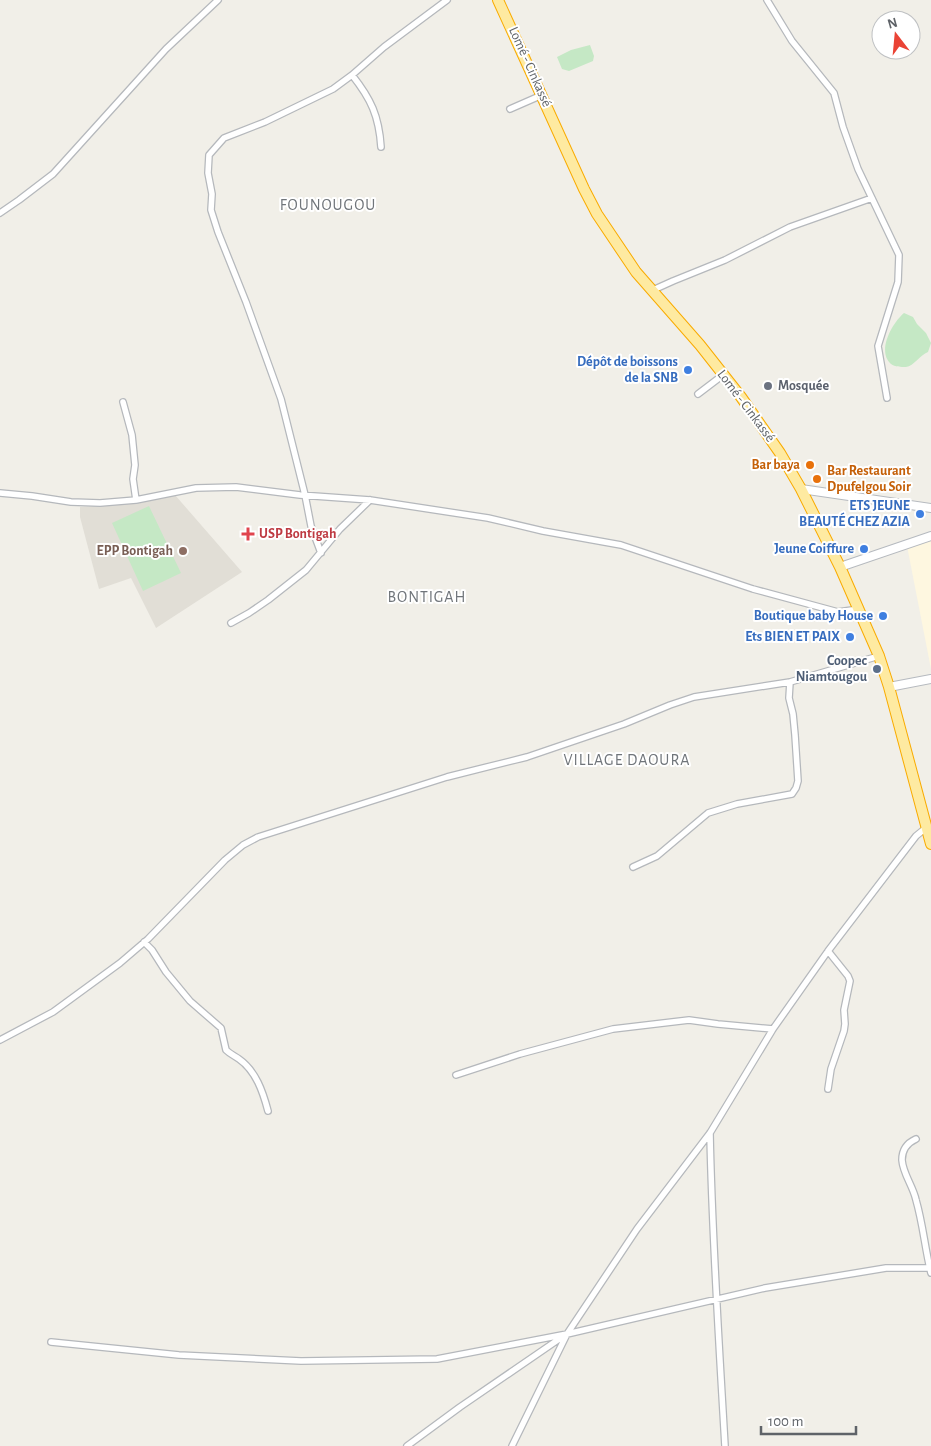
<svg xmlns="http://www.w3.org/2000/svg" width="931" height="1446" viewBox="0 0 931 1446" font-family="'Alegreya Sans',sans-serif">
	<style>
		.commercial { fill: #fef7e0 }
		.education { fill: #e1ded6 }
		.green { fill: #c5e8c5 }
		.lines { fill: none; stroke-linecap: round; stroke-linejoin: round }
		.minor-casing { stroke: #b5b8bc; stroke-width: 8 }
		.secondary-casing { stroke: #b6babf; stroke-width: 10 }
		.trunk-casing { stroke: #f9ab00; stroke-width: 12 }
		.minor { stroke: #fff; stroke-width: 5.5 }
		.secondary { stroke: #fff; stroke-width: 8 }
		.trunk { stroke: #feeaa1; stroke-width: 10 }
		.shop-dot { fill: #3f7fe0; stroke: #fff; stroke-width: 2 }
		.worship-dot { fill: #6b7280; stroke: #fff; stroke-width: 2 }
		.food-dot { fill: #e8710a; stroke: #fff; stroke-width: 2 }
		.health-dot { fill: #e0444e; stroke: #fff; stroke-width: 2 }
		.education-dot { fill: #8d6e63; stroke: #fff; stroke-width: 2 }
		.service-dot { fill: #5c6f8a; stroke: #fff; stroke-width: 2 }
		.labels { text-anchor: middle; dominant-baseline: central; stroke-width: 4; stroke-linejoin: round; paint-order: stroke }
		.street-label { font-size: 14px; fill: #5f6368; stroke: #fff }
		.shop-label { font-size: 14px; font-weight: bold; fill: #366cbe; stroke: #fff; text-anchor: end }
		.worship-label { font-size: 14px; font-weight: bold; fill: #5b616d; stroke: #fff; text-anchor: start }
		.food-label { font-size: 14px; font-weight: bold; fill: #c56008; stroke: #fff; text-anchor: end }
		.health-label { font-size: 14px; font-weight: bold; fill: #be3a42; stroke: #fff; text-anchor: start }
		.education-label { font-size: 14px; font-weight: bold; fill: #785e54; stroke: #fff; text-anchor: end }
		.service-label { font-size: 14px; font-weight: bold; fill: #4e5e75; stroke: #fff; text-anchor: end }
		.quarter-label { font-size: 16px; letter-spacing: 1px; fill: #70757a; stroke: #fff }
	</style>
	<rect width="100%" height="100%" fill="#f1efe8"/>
	<path class="commercial" d="M931,535v134l-24,-123z"/>
	<path class="education" d="M175,495l67,77 -86,56 -25,-50 -32,11 -19,-72v-10l38,-2z"/>
	<path class="green" d="M590,45l4,11 -1,5 -24,10 -7,-2 -5,-12 14,-7z
		M904,313l9,4 4,7 9,9 5,10 -3,9c-8,3 -14,14 -22,15 -5,0 -11,0 -15,-3 -15,-13 2,-42 13,-51z
		M149,506l32,67 -38,18 -31,-68z"/>
	<g class="lines">
		<g class="minor-casing">
			<path id="minor" d="M767,0l25,41 42,52 9,34 15,42 41,86 -1,27 -20,64 9,52
				M352,75c19,24 27,41 29,72
				M510,109l32,-14
				M0,213l19,-13 34,-26 113,-125 52,-49
				M653,290l20,-9 52,-21 65,-33 82,-29
				M698,394l25,-19
				M123,402l9,33 3,30 -2,14 3,21
				M0,493l32,3 39,6 29,1 36,-3 60,-12 40,-1 64,8 70,5 118,18 55,13 78,14 132,44 85,23 21,-3
				M321,553l-10,-27 -6,-31 -24,-96 -35,-97 -28,-70 -7,-22 1,-16 -4,-21 1,-18 15,-17 41,-16 68,-33 19,-14 32,-28 63,-47
				M231,623l18,-10 19,-13 38,-30 34,-41 30,-29
				M633,867l24,-11 51,-43 29,-9 55,-10 4,-6 2,-7 -3,-46 -2,-21 -4,-16 1,-16
				M144,942l8,8 14,22 24,29 31,27 5,22c4,4 9,6 13,9 17,12 24,33 29,52
				M0,1040l53,-28 67,-49 28,-24 77,-79 18,-15 15,-8 189,-60 80,-20 97,-33 46,-19 24,-8 96,-15 89,-26
				M456,1075l64,-21 93,-25 76,-9 29,4 55,5
				M828,1089l3,-20 13,-38 1,-7 -1,-14 6,-29 -2,-5 -20,-25
				M710,1133c2,105 9,209 15,313
				M916,1139c-9,4 -14,10 -14,21 1,14 11,26 14,40 7,24 9,49 15,73
				M51,1342l128,13 122,6 136,-2 130,-25 198,-46 121,-20h45
				M407,1446l53,-39 105,-72
				M512,1446l55,-112 70,-105 73,-96 63,-104 55,-78 88,-115 11,-9"/>
		</g>
		<g class="secondary-casing">
			<path id="secondary" d="M801,489l130,19
				M840,567l91,-31
				M889,687l42,-8"/>
		</g>
		<g class="trunk-casing">
			<path id="trunk" d="M498,0l86,189 13,25 39,58 64,73 41,52 39,56 21,36 39,78 39,89 10,31 42,157"/>
		</g>
		<use href="#minor" class="minor"/>
		<use href="#secondary" class="secondary"/>
		<use href="#trunk" class="trunk"/>
	</g>
	<g class="shop-dot">
		<circle cx="688" cy="370" r="5"/>
		<circle cx="920" cy="514" r="5"/>
		<circle cx="864" cy="549" r="5"/>
		<circle cx="883" cy="616" r="5"/>
		<circle cx="850" cy="637" r="5"/>
	</g>
	<circle class="worship-dot" cx="768" cy="386" r="5"/>
	<g class="food-dot">
		<circle cx="810" cy="465" r="5"/>
		<circle cx="817" cy="479" r="5"/>
	</g>
	<path class="health-dot" d="M245.5 526.5h5v5h5v5h-5v5h-5v-5h-5v-5h5z"/>
	<circle class="education-dot" cx="183" cy="551" r="5"/>
	<circle class="service-dot" cx="877" cy="669" r="5"/>
	<g class="labels">
		<g class="street-label">
			<text transform="translate(530 67) rotate(66)">Lomé - Cinkassé</text>
			<text transform="translate(746 406) rotate(53)">Lomé - Cinkassé</text>
		</g>
		<g class="shop-label">
			<text x="678" y="362">Dépôt de boissons<tspan x="678" dy="16">de la SNB</tspan></text>
			<text x="910" y="506">ETS JEUNE<tspan x="910" dy="16">BEAUTÉ CHEZ AZIA</tspan></text>
			<text x="854" y="549">Jeune Coiffure</text>
			<text x="873" y="616">Boutique baby House</text>
			<text x="840" y="637">Ets BIEN ET PAIX</text>
		</g>
		<g class="worship-label">
			<text x="778" y="386">Mosquée</text>
		</g>
		<g class="food-label">
			<text x="800" y="465">Bar baya</text>
			<text x="827" y="471" text-anchor="start">Bar Restaurant<tspan x="827" dy="16">Dpufelgou Soir</tspan></text>
		</g>
		<g class="health-label">
			<text x="259" y="534">USP Bontigah</text>
		</g>
		<g class="education-label">
			<text x="173" y="551">EPP Bontigah</text>
		</g>
		<g class="service-label">
			<text x="867" y="661">Coopec<tspan x="867" dy="16">Niamtougou</tspan></text>
		</g>
		<g class="quarter-label">
			<text x="328" y="205">FOUNOUGOU</text>
			<text x="427" y="597">BONTIGAH</text>
			<text x="627" y="760">VILLAGE DAOURA</text>
		</g>
	</g>
	<g transform="translate(896 35) rotate(344)"><circle r="24" fill="#ffffff" stroke="#bfc1c3"/>
	<path d="M0-4L9 19L0 12L-9 19Z" fill="#ea4335"/>
	<text y="-8" font-size="14" font-weight="bold" text-anchor="middle" fill="#5f6368">N</text>
	</g>
	<path d="M761 1426v8h95v-8" fill="none" stroke="#5f6368" stroke-width="2.5"/>
	<text x="768" y="1426" font-size="15" fill="#5f6368" stroke="#ffffff" stroke-width="4" paint-order="stroke">100 m</text>
</svg>
